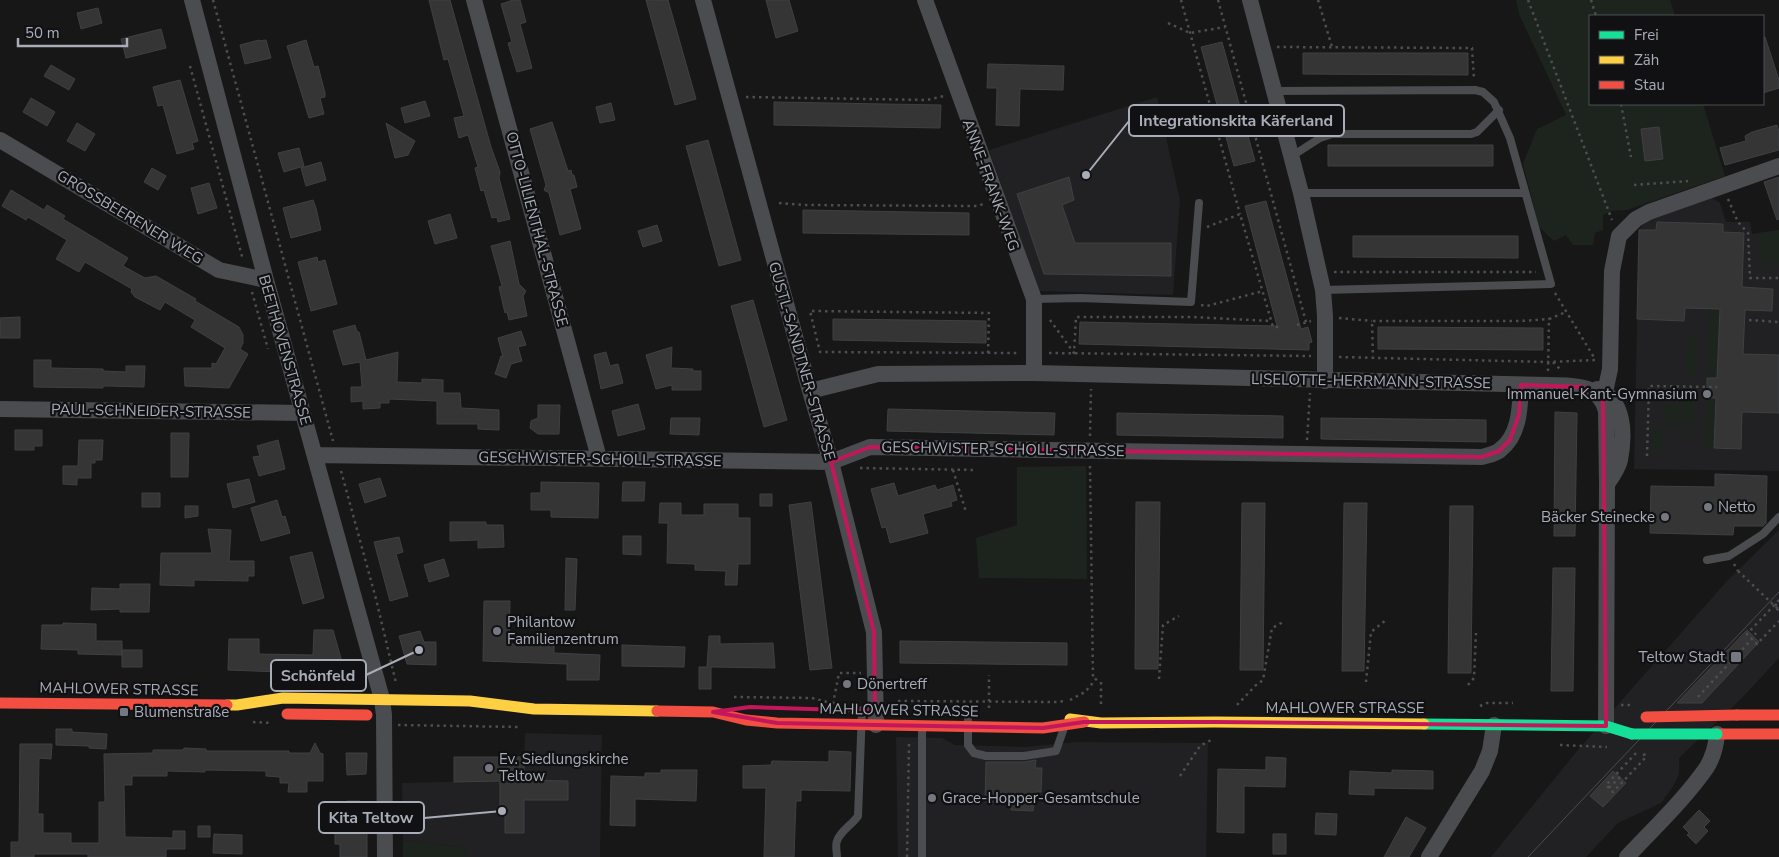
<svg xmlns="http://www.w3.org/2000/svg" width="1779" height="857" viewBox="0 0 1779 857" font-family="'Nunito Sans',sans-serif">
	<style>
		.built { fill: #212123 }
		.green { fill: #1d241e }
		.building { fill: #353536; stroke: #3f4043 }
		.lines { fill: none; stroke-linecap: round; stroke-linejoin: round }
		.path { stroke: #4d4e52; stroke-width: 2.5; stroke-dasharray: 2.5 4; stroke-linecap: butt }
		.lane { stroke: #4b4c50; stroke-width: 8 }
		.street { stroke: #4b4c50; stroke-width: 16 }
		.fast { stroke: #16e098; stroke-width: 11 }
		.slow { stroke: #ffcf43; stroke-width: 11 }
		.jam { stroke: #f24e42; stroke-width: 11 }
		.tram { stroke: #4b4c4f; stroke-width: 1 }
		.path-bridge { stroke: #4d4e52; stroke-width: 2.5; stroke-dasharray: 2.5 4; stroke-linecap: butt }
		.fast-bridge { stroke: #16e098; stroke-width: 11 }
		.jam-bridge { stroke: #f24e42; stroke-width: 11 }
		.marked { fill: none; stroke: #c2185b; stroke-width: 4; stroke-linejoin: round }
		.poi-dot { fill: #757880; stroke: #111113; stroke-width: 2 }
		.labels { text-anchor: middle; dominant-baseline: central; stroke-width: 4.5; stroke-linejoin: round; paint-order: stroke }
		.street-label { font-size: 15px; fill: #a8adb8; stroke: #111113 }
		.poi-label { font-size: 15px; fill: #a8adb8; stroke: #111113; text-anchor: start }
		.leader { fill: none; stroke: #a8adb8; stroke-width: 2 }
		.callout-dot { fill: #a8adb8; stroke: #111113; stroke-width: 2 }
		.callout { fill: #111113; stroke: #a8adb8; stroke-width: 2 }
		.callout-label { font-size: 16px; text-anchor: middle; font-weight: bold; fill: #a8adb8 }
	</style>
	<rect width="100%" height="100%" fill="#171717"/>
	<path class="built" d="M1157,97l23,103 -7,95 -135,-4 -49,-141z
		M1712,198l8,5 6,19h24l2,12 27,-4v241l-145,-2 5,-239 5,-8z
		M1779,530v128l-38,41 -62,59v16l-5,11 -13,18 -43,20 -32,34h-95l86,-106 58,-66 92,-104z
		M525,733l77,2 -2,122h-132l-5,-10 -60,-7 -1,-57 121,-3z
		M896,737l46,1 13,7 69,2 53,-5 131,1 -2,114h-308z"/>
	<path class="green" d="M1516,0h154l5,16h-85v88h113l22,72 -98,34 -15,1 -9,4v15l-8,3 -2,12h-20l-7,-10 -12,6 -15,-14 -16,-63 14,-35 29,-14 -47,-101z
		M1779,230v35l-16,2 -4,-34z
		M1710,309h10l-3,69h-10z
		M1687,336h10l-1,39h-11z
		M1707,398h9l-2,54 -9,-5v-13l-43,-1v18h-10v-18l3,-4 50,1z
		M1684,400h10v25h-10z
		M1665,403h18v22l-19,-1z
		M1086,466l1,113 -108,-1 -3,-40 41,-13v-58z
		M403,840l60,7 5,10h-65z"/>
	<path class="building" d="M429,0h21l41,147 9,25 -1,6 11,41 -12,3 -1,-5 -5,1 -8,-28 -3,1 -6,-23 3,-1 -8,-26 -2,-6 -9,3 -5,-20 10,-2 -16,-57 -4,1z
		M513,0h7l6,22 -6,2 12,44 -15,4 -9,-29 4,-1 -11,-38z
		M646,0h22l28,99 -21,6z
		M766,0h23l9,31 -22,7z
		M98,8l4,15 -21,6 -4,-16z
		M161,29l5,19 -40,10 -5,-19z
		M1763,37h2l14,43v8l-16,5z
		M259,40v1l7,-1 5,18 -26,6 -5,-19z
		M306,40l8,27 4,-1 7,27v4l-5,1 4,16 -15,4 -22,-72z
		M1222,42l33,119 -21,5 -33,-119z
		M1303,53h165v22l-165,-1z
		M988,64l76,2 -1,24 -43,-1 -1,37 -23,-1 1,-37h-10z
		M51,65l24,14 -6,11 -25,-14z
		M180,80l18,61 -6,2 2,6 -17,5 -14,-49 -5,1 -5,-19z
		M31,98l24,14 -8,14 -24,-14z
		M425,101l5,15 -25,7 -4,-15z
		M774,102l167,3 -1,23 -166,-3z
		M611,103l4,17 -15,3 -4,-16z
		M552,122l16,49 3,-1 1,5h2l3,12 -7,2 11,40 -21,6 -11,-42 -5,-3 2,-5 -16,-56z
		M77,123l18,11 -10,17 -18,-10z
		M386,123l29,18 -7,14 -13,3z
		M1777,125l2,7v18l-54,15 -5,-17 26,-7 -1,-5 7,-4z
		M1659,127l4,32 -18,2 -4,-32z
		M708,140l33,120 -22,6 -33,-120z
		M1328,145h165v21h-165z
		M299,148l5,18 -20,6 -6,-19z
		M321,162l5,18 -20,6 -5,-18z
		M152,168l14,8 -8,14 -14,-8z
		M1069,177l5,23 -12,5 13,38h96v33l-127,-2 -27,-80z
		M1779,177v42l-2,1 -13,-38z
		M209,183l8,25 -19,6 -7,-26z
		M11,190l33,20 3,-5 18,11 -2,3 65,39 -5,8 22,12 11,-2 40,23 -1,2 44,26 4,8v8l-3,6 8,5 -19,34 -44,-2 -1,-18h28v-5l4,1 9,-16 -34,-21 4,-7 -30,-18 -5,8 -25,-13 -4,-5 1,-3 -47,-27 -6,10 -23,-13 11,-19 -39,-23 -2,3 -24,-14z
		M313,200l3,8 5,22 -30,8 -8,-30z
		M1266,201l35,128 7,-2 4,15 -3,1v7l-230,-6 1,-22 197,4 -32,-120z
		M803,210l166,3v22l-166,-2z
		M450,214l7,24 -22,6 -7,-23z
		M1657,222l66,2v8l21,1 -2,54 31,2 -1,22 -27,-1 -2,44 36,1v58l-37,-1 -1,37 -27,-1 2,-50h-9v-20h10l3,-69 -35,-1 -1,13 -47,-2 2,-89h17z
		M657,225l5,16 -19,6 -5,-16z
		M1353,236h165v22l-165,-1z
		M510,241l9,43 7,7 -3,5 4,20 -18,4 -2,-8 -2,1 -6,-26 3,-1 -11,-40z
		M317,257l1,5 7,-2 12,44 -26,7 -13,-49z
		M753,300l34,120 -23,7 -33,-121z
		M20,317v21h-20v-20z
		M833,319l153,2v22l-153,-3z
		M355,325l2,7h2l7,28 32,-8 -1,30 25,1v-4l21,1v13h17l1,15 38,2v20l-21,-1v-5h-41v-23l-48,-2v4h-9v5l-17,1v-8l-12,1v-15h11l-2,-25 -17,3 -10,-34z
		M1378,327l165,1v22l-165,-1z
		M521,331l5,14 -8,2 4,14 -11,3 -5,14 -11,-4 6,-18 2,1 -5,-19z
		M672,347l-1,21 22,1v2h8v19h-29v-5l-16,4 -10,-34z
		M606,352l4,14 8,-2 5,19 -22,6 -7,-34z
		M34,360h17v8l52,1v2l23,1v-6h19l-1,21 -35,-1h-6v2l-69,-1z
		M638,404l7,25 -27,7 -6,-25z
		M538,405h22l-1,29h-21l-8,-6 1,-7 7,-3z
		M888,409l167,4 -1,22 -167,-4z
		M1555,412l22,1 -2,123h-21z
		M1117,413l166,3v22l-166,-3z
		M671,418h29l-1,17 -29,-1z
		M1321,418l165,2v22l-165,-3z
		M15,430h27v16h-8v4h-19z
		M171,433h18l-1,44h-17z
		M79,440h24l-1,20h-7v3h-4v15h-14v7l-14,-1v-18h15z
		M278,440l7,29 -26,7 -6,-19 7,-1 -3,-10z
		M1715,474l52,2 -1,47 -3,3h-29l-1,9 -83,-2 1,-47 64,1z
		M380,478l6,18 -21,7 -6,-19z
		M249,479l6,23 -22,6 -6,-24z
		M541,482l58,1 -1,35 -47,-1v-7h-20v-17h10z
		M623,482h22l-1,19h-22z
		M894,483l4,13 37,-11 2,5 16,-5 4,15 -6,2 1,4 -29,8 5,19 -38,10 -4,-16 -4,1 -11,-39z
		M142,493h18v14h-18z
		M760,494h12v12h-12z
		M277,500l5,17 3,-1 5,17 -29,8 -10,-33z
		M811,502l21,166 -22,2 -21,-165z
		M1136,502h24l-2,167h-23z
		M660,503h21v12h23v-11h34v14h12v46h-12l-1,21h-12l1,-14 -31,-1v-6l-28,-1 1,-40h-9z
		M1242,503h23l-2,167h-23z
		M1344,503h23l-3,168h-22z
		M185,506h13v10l-13,2z
		M1450,506h23l-2,167h-23z
		M450,522h36v3h17l1,22 -26,1v-8l-28,1z
		M208,529l23,1 -2,31h25v15h-6v5l-54,-1v6l-34,-1 1,-32h51z
		M623,536h18v19l-18,-1z
		M399,537l4,15 -7,2 12,42 -18,5 -16,-59z
		M312,552l12,46 -21,6 -13,-47z
		M566,558l11,1 -2,51h-10z
		M444,559l5,17 -20,6 -5,-17z
		M1553,568h22l-2,123h-22z
		M120,584h30l-1,28h-29v-3l-29,1 1,-22 28,1z
		M484,601h26l-1,43h45v9l46,2 -1,25h-32v-16l-84,-3z
		M63,623l33,1v17h26v14l-44,-1v-4l-37,-1 1,-24h21z
		M314,630h19l9,32 -10,12 -104,-4 1,-31h30v15l54,1z
		M1747,630l12,12 -57,61h-25z
		M420,631l4,11h12v23l-29,-1 -8,-28z
		M709,636h11v8l53,-1 2,25 -64,-1v22h-12v-22h8z
		M900,641l167,2v22l-167,-2z
		M622,645l63,2 -1,20 -62,-1z
		M122,650h20v17h-20z
		M56,729h16v3l35,2 -1,15 -17,-1v-2l-33,-1z
		M315,743l5,10 3,1v27h-16v11h-19l1,-9h-9v-6l-14,-1v-5l-61,-1v2l-38,-1v5h-35v9h-8l1,52 48,1v-7h12v18h-19v8h-78v-3h-54v3h-23v-15h8l1,-98h32l-1,15 -12,-1 -1,56h5v19h28v10h28v-41h6l-1,-48 49,-1v-3h30l1,-2 22,1v2h83v2h21z
		M829,751l22,1 -1,39 -49,-1v11h-5l-2,56h-30l2,-69h-23v-22l28,-1 1,-4 57,1z
		M346,753h21l-1,21 -19,1z
		M454,757h71l-2,23 45,1v19h-44v33h-19v-26h-5v-26l-46,1z
		M1266,757l20,1 -1,29 -41,-1v47l-27,-1 1,-63 48,1z
		M1036,760l-1,8h7l-1,24h-5l-3,19 -22,-1v-8h-26l1,-40h38z
		M661,770h36l-1,31 -61,-2v27l-25,-1 1,-49 34,1v-4h16z
		M1392,770l41,1v18l-59,-1v7l-25,-1 1,-23 42,2z
		M1613,771l13,12 -23,24 -13,-11z
		M347,801h13v4h7v52h-27v-13h-5v-36h3v-3h9z
		M1699,810l11,11 -6,6 4,4 -12,13 -9,-9 2,-2 -6,-6z
		M1316,813l21,1 -1,21 -21,-1z
		M1406,817l20,11 -17,29h-25z
		M198,826h12v11h-12z
		M214,834l28,1v19l-29,-1z
		M1273,834h13v20h-13z"/>
	<g class="lines">
		<path class="path" d="M213,0l120,441
			M1181,0l59,214
			M1218,0l88,322
			M1318,0l14,47
			M1528,0l84,220
			M1591,0l5,16
			M1168,23l22,10 35,-6
			M1277,47l195,1 2,31
			M190,66l53,194
			M746,97l181,3 17,-4
			M1621,104l10,53
			M1634,185l54,-4
			M1728,199l10,23 10,11 2,45h29
			M779,203l25,2 174,1 5,-2
			M1207,227l33,-13 33,113h6
			M1334,272h202
			M252,292l16,57
			M1555,293l40,66
			M1201,305l6,1 56,-15
			M1339,318l33,3
			M1050,320l24,33 2,-36h116l79,4
			M1749,320l30,2
			M1297,325l14,-4
			M988,353l1,-40 -179,-2 10,41 199,1
			M1049,353l262,3
			M1339,357l209,5 48,-2
			M1373,359l-1,-38h148l29,-2
			M1553,362l8,8
			M1548,371l1,-52 17,-7
			M1090,436l1,-47
			M1307,440l3,-47
			M1647,456l2,-70 68,1
			M1090,466l3,212
			M860,468l114,2
			M953,470l13,42
			M341,471l35,128 20,84
			M1734,564l4,7
			M1779,600l-32,34 10,10 22,-23
			M1775,604l4,4 -4,4
			M1159,679l4,-54 16,-9
			M354,682l1,-19
			M1366,682l5,-50 15,-12
			M1468,685l6,-7 2,-45
			M734,697l78,1 23,6
			M1698,697l54,-58 4,-6
			M1070,700l15,-8 12,-14
			M898,701l159,1 7,-1
			M833,704l6,-31h22
			M1101,704v-26
			M1237,705l18,-19 8,-6 9,-52 13,-7
			M1621,705h12
			M1480,706l7,-3h26
			M989,708v-33
			M253,722l19,1
			M398,725l122,2
			M1560,745l47,2
			M1180,776l20,-30 11,-6
			M1620,777l-11,11 4,4 33,-35 -2,-2 3,-3
			M1609,788l-3,-3 31,-33
			M907,857l2,-113"/>
		<path class="lane" d="M1275,91l200,-1 8,2 11,10 16,36 41,146 -228,6
			M1292,156l28,-18 12,-4h139l6,-2 22,-22
			M1301,193h223
			M1034,299l46,-1 111,4 8,-99
			M1707,560l22,-4 34,-22 16,-17
			M968,712v33l6,8 12,3h38l32,-5 8,-23
			M922,727v130
			M837,857c0,-5 -2,-12 0,-16 3,-10 15,-16 21,-25l4,-106"/>
		<path class="street" d="M192,0l74,280 116,419 2,16 1,142
			M474,0l125,458
			M703,0l107,391 21,71 43,170 2,93
			M925,0l109,299v74
			M1250,0l51,193 22,97 2,26v65
			M0,140l219,130 47,10
			M1597,389c28,11 28,45 23,71 -2,9 -8,17 -13,24
			M810,391l68,-17 156,-1 513,12c24,1 52,-3 59,26l1,73 -1,242
			M1605,392l5,-23 2,-98 7,-35 17,-17 13,-7 130,-46
			M0,409l303,4
			M315,455l516,7 39,-15 612,10c6,-2 14,-3 18,-7 20,-15 20,-43 21,-65
			M1429,857l53,-86 8,-20 4,-26
			M1627,857c26,-28 58,-58 80,-90 6,-10 9,-21 10,-33"/>
		<path class="fast" d="M1424,724l182,2 26,8"/>
		<path class="slow" d="M227,705h10l46,-7 187,3 64,8 123,2
			M1070,719l31,4 113,-1 210,2"/>
		<path class="jam" d="M0,703l227,2
			M657,711l56,1 33,8 31,3 266,5 41,-6
			M287,714l80,1
			M1737,715h42
			M1717,734h62"/>
		<path class="tram" d="M1528,857l251,-265"/>
		<path class="path-bridge" d="M1738,571l41,39"/>
		<path class="fast-bridge" d="M1632,734h85"/>
		<path class="jam-bridge" d="M1646,717l91,-2"/>
	</g>
	<path class="marked" d="M1521,385l62,2 20,14 3,325 -392,-4h-130l-41,6 -167,-3 -99,-2 -64,-11 37,-5 125,4 -1,-79 -43,-170 39,-15 612,10 17,-6 11,-11 9,-26z"/>
	<g class="poi-dot">
		<circle cx="1707" cy="394" r="5"/>
		<circle cx="1708" cy="507" r="5"/>
		<circle cx="1665" cy="517" r="5"/>
		<circle cx="497" cy="631" r="5"/>
		<rect x="1730" y="651" width="12" height="12" rx="2.5"/>
		<circle cx="847" cy="684" r="5"/>
		<rect x="119" y="707" width="10" height="10" rx="2.5"/>
		<circle cx="489" cy="768" r="5"/>
		<circle cx="932" cy="798" r="5"/>
	</g>
	<g class="labels">
		<g class="street-label">
			<text transform="translate(991 185) rotate(70)">ANNE-FRANK-WEG</text>
			<text transform="translate(130 217) rotate(31)">GROSSBEERENER WEG</text>
			<text transform="translate(537 229) rotate(75)">OTTO-LILIENTHAL-STRASSE</text>
			<text transform="translate(285 350) rotate(74)">BEETHOVENSTRASSE</text>
			<text transform="translate(802 361) rotate(74)">GUSTL-SANDTNER-STRASSE</text>
			<text transform="translate(1371 381) rotate(1)">LISELOTTE-HERRMANN-STRASSE</text>
			<text transform="translate(151 411) rotate(1)">PAUL-SCHNEIDER-STRASSE</text>
			<text transform="translate(1003 449) rotate(1)">GESCHWISTER-SCHOLL-STRASSE</text>
			<text transform="translate(600 459) rotate(1)">GESCHWISTER-SCHOLL-STRASSE</text>
			<text transform="translate(119 689) rotate(1)">MAHLOWER STRASSE</text>
			<text x="1345" y="708">MAHLOWER STRASSE</text>
			<text transform="translate(899 710) rotate(1)">MAHLOWER STRASSE</text>
		</g>
		<g class="poi-label">
			<text x="1697" y="394" text-anchor="end">Immanuel-Kant-Gymnasium</text>
			<text x="1718" y="507">Netto</text>
			<text x="1655" y="517" text-anchor="end">Bäcker Steinecke</text>
			<text x="507" y="622">Philantow<tspan x="507" dy="17">Familienzentrum</tspan></text>
			<text x="1725" y="657" text-anchor="end">Teltow Stadt</text>
			<text x="857" y="684">Dönertreff</text>
			<text x="134" y="712">Blumenstraße</text>
			<text x="499" y="759">Ev. Siedlungskirche<tspan x="499" dy="17">Teltow</tspan></text>
			<text x="942" y="798">Grace-Hopper-Gesamtschule</text>
		</g>
	</g>
	<path class="leader" d="M1086 175L1129 121M419 650L366 675M502 811L424 818"/>
	<g class="callout-dot">
		<circle cx="1086" cy="175" r="5"/>
		<circle cx="419" cy="650" r="5"/>
		<circle cx="502" cy="811" r="5"/>
	</g>
	<g class="callout">
		<rect x="1129" y="105" width="215" height="31" rx="5"/>
		<rect x="271" y="660" width="95" height="31" rx="5"/>
		<rect x="319" y="802" width="105" height="31" rx="5"/>
	</g>
	<g class="callout-label">
		<text x="1236" y="126">Integrationskita Käferland</text>
		<text x="318" y="681">Schönfeld</text>
		<text x="371" y="823">Kita Teltow</text>
	</g>
	<rect x="1589" y="15" width="175" height="90" fill="#111113" stroke="#4d4f55"/>
	<rect x="1599" y="31" width="25" height="8" fill="#16e098" stroke="#4d4f55"/>
	<text x="1634" y="40" font-size="15" fill="#a8adb8">Frei</text>
	<rect x="1599" y="56" width="25" height="8" fill="#ffcf43" stroke="#4d4f55"/>
	<text x="1634" y="65" font-size="15" fill="#a8adb8">Zäh</text>
	<rect x="1599" y="81" width="25" height="8" fill="#f24e42" stroke="#4d4f55"/>
	<text x="1634" y="90" font-size="15" fill="#a8adb8">Stau</text>
	<path d="M18 38v8h109v-8" fill="none" stroke="#a8adb8" stroke-width="2.5"/>
	<text x="25" y="38" font-size="15" fill="#a8adb8" stroke="#111113" stroke-width="4" paint-order="stroke">50 m</text>
</svg>
